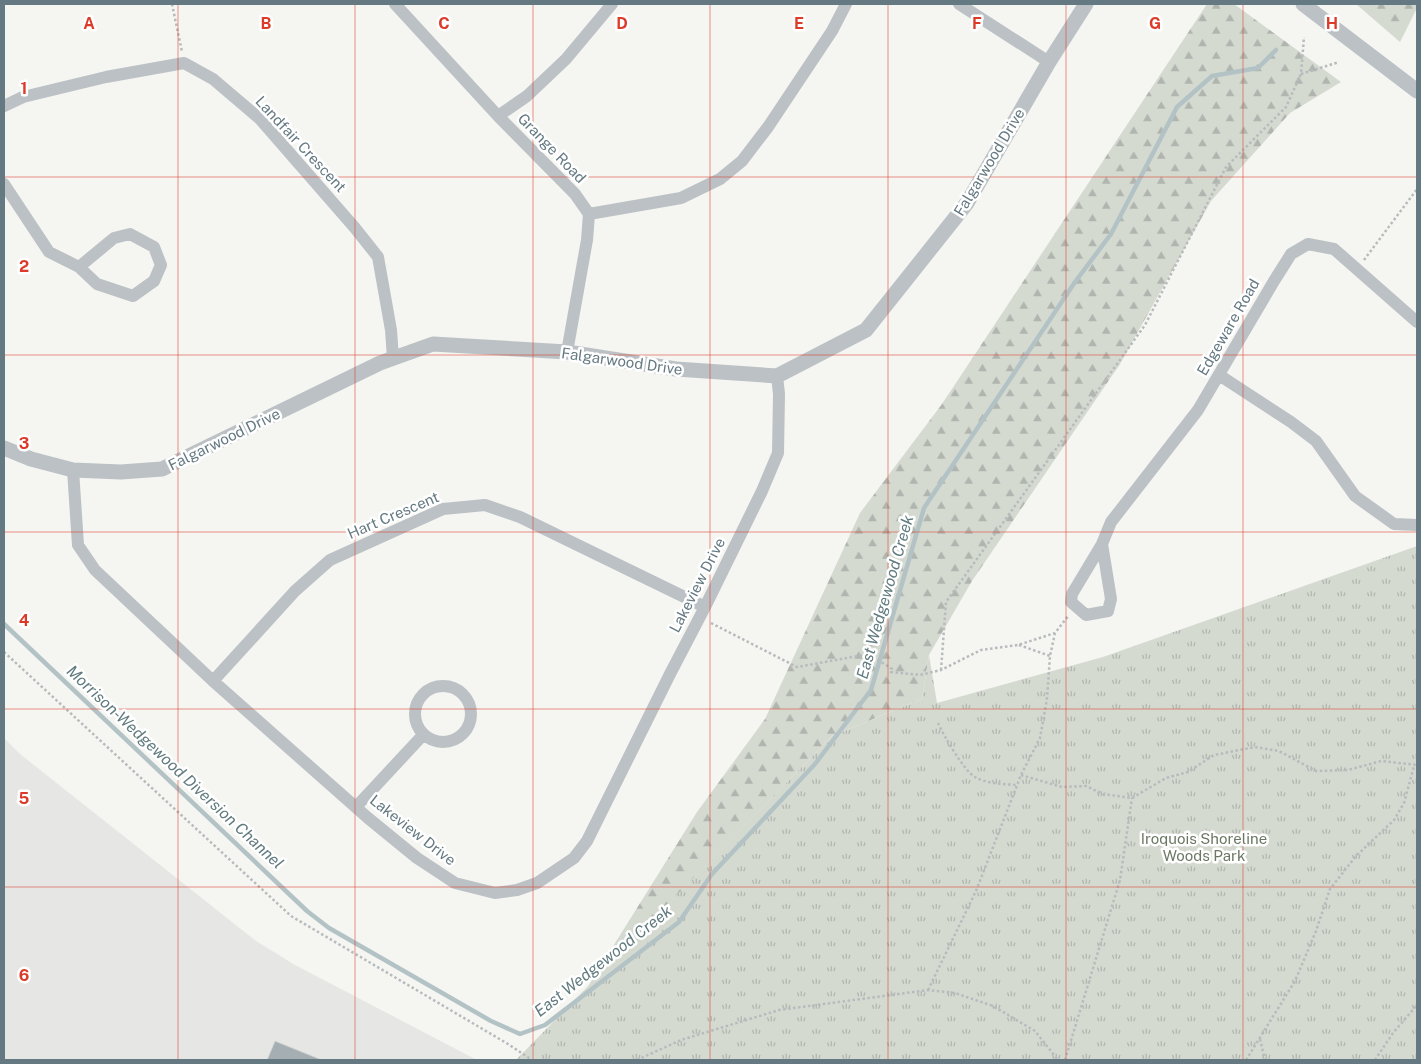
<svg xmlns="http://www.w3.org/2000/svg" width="1421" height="1064" viewBox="0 0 1421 1064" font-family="'Public Sans',sans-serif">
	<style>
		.built { fill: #e6e6e5 }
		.forest { fill: url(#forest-firs) }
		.park { fill: url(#park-tufts) }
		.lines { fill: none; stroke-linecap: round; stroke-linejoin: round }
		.stream { stroke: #b3c3c5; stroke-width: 4.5 }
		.building { fill: #a5afb3; stroke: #d6d6d4 }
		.path { stroke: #b8bbbd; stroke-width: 2.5; stroke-dasharray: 2.5 2.5; stroke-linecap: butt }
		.minor { stroke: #bbc1c4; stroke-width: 12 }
		.tertiary { stroke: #bbc1c4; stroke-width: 15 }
		.grid { fill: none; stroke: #dc3b2a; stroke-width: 1; stroke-opacity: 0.55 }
		.labels { text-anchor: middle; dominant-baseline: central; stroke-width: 5; stroke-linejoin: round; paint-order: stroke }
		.street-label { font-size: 15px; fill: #657982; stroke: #fff }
		.park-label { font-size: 15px; fill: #6b7964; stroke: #fff }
		.water-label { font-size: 16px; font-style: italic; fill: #617b7f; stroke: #fff }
		.grid-label { font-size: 16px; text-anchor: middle; font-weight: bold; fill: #dc3b2a; stroke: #fff; stroke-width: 5; stroke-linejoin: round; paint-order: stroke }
	</style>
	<defs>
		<pattern id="forest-firs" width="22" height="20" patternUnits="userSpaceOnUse" patternTransform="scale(1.25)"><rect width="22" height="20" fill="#d5dad1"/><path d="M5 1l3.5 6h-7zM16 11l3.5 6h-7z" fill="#b0b6af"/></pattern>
		<pattern id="park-tufts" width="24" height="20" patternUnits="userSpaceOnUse" patternTransform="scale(1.25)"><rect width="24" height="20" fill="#d5dad1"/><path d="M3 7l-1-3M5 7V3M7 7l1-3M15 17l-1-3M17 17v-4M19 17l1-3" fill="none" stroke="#b0b6af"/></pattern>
	</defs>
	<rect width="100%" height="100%" fill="#f5f5f2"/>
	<path class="built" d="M4,738l16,16 236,187 39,24 182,95h-473z"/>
	<path class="forest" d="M1207,4h27l107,78 -51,31 -79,88 -91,163 -148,217 -43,74 -7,44 -90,37 -245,252 110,-176 68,-93 95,-206 82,-109z
		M1356,4h61v4l-17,34z"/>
	<path class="park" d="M1417,546v514h-901l316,-324 90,-37 7,-44 8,48 166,-46z"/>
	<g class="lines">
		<path class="stream" d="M4,624l303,287 22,17 162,93 29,13 25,-9 134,-103 33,-48 103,-110 56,-74 53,-182 151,-226 36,-48 66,-127 35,-31 46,-8 18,-18"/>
	</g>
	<path class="building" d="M275,1041l47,19h-55z"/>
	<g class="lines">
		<path class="path" d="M172,4l10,48
			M1301,74l38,-12
			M1364,260l53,-71
			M711,623l86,44 72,-13 23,15 -1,3 29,3 21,-5 40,-20 37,-5 37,-12 14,-18
			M1019,645l31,11
			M4,652l287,264 217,128 24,16
			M941,670l5,-68 199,-277 81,-158 60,-60 15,-33 3,-37
			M938,723c6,13 26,48 37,54 12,7 29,7 42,8
			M1021,775l41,12 24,-1 17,8 29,4 34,-20 22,-6 26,-17 41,-8 24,4 37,20 32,-1 33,-9 36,4
			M928,990l48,-99 45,-116 19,-37 7,-39 3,-43 5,-23
			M1260,1039l5,21
			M637,1060l44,-20 98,-30 149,-20 27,3 38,13 42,25 23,29
			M1065,1060l55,-180 12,-82
			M1246,1060l49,-79 21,-50 14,-42 26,-33 38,-36 10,-17 10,-37
			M1375,1060l18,-27 24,-28"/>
		<path class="minor" d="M395,4l103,112 77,78 14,20 -2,26 -20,112
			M959,4l90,58
			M4,106l19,-9 83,-20 78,-14 29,16 47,40 95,109 23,29 13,73 2,28
			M498,116l29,-20 39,-37 46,-55
			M4,184l45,68 30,15 18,17 36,12 21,-15 7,-16 -7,-18 -24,-13 -16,4 -35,29
			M589,214l92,-16 39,-19 22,-18 26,-34 64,-96 14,-27
			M1219,375l72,47 25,19 39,55 39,28 23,1
			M73,470l5,75 17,25 118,111 155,137 49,40 38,25 40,10 22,-3 20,-7 37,-25 13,-17 83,-167 35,-67 57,-116 16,-38 1,-59 -2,-18
			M1102,544l9,55 -3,12 -22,4 -15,-13 1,-8 30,-50 9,-22 87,-112 76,-129 17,-27 17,-10 26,5 83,73
			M213,681l82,-90 35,-31 113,-51 42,-4 35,12 185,90
			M415 714a28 28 0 1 1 56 0a28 28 0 1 1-56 0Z
			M356,807l67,-72"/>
		<path class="tertiary" d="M1303,4l114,87
			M4,448l27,11 42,11 48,2 41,-3 218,-106 53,-19 134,8 109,17 101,7 89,-46 101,-127 82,-141 37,-58"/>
	</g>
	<path class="grid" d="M178,4v1056M355,4v1056M533,4v1056M710,4v1056M888,4v1056M1066,4v1056M1243,4v1056M4,177h1413M4,355h1413M4,532h1413M4,709h1413M4,887h1413"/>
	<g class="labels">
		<g class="street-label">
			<text transform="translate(301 144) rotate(47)">Landfair Crescent</text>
			<text transform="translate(552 148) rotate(46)">Grange Road</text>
			<text transform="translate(989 162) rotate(-59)">Falgarwood Drive</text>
			<text transform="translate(1228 327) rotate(-60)">Edgeware Road</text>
			<text transform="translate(622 361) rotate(8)">Falgarwood Drive</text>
			<text transform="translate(224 439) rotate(-26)">Falgarwood Drive</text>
			<text transform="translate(393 515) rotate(-23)">Hart Crescent</text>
			<text transform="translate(697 585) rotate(-63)">Lakeview Drive</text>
			<text transform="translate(413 830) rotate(38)">Lakeview Drive</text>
		</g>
		<g class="park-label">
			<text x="1204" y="838">Iroquois Shoreline<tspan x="1204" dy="17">Woods Park</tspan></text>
		</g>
		<g class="water-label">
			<text transform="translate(885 597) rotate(-74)">East Wedgewood Creek</text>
			<text transform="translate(175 767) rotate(43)">Morrison-Wedgewood Diversion Channel</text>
			<text transform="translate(603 961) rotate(-38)">East Wedgewood Creek</text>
		</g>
	</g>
	<g class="grid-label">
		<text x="89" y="29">A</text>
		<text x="266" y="29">B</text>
		<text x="444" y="29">C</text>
		<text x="622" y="29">D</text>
		<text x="799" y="29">E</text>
		<text x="977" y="29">F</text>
		<text x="1155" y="29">G</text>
		<text x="1332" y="29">H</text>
		<text x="24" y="94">1</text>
		<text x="24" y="272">2</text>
		<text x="24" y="449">3</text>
		<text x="24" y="626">4</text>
		<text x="24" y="804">5</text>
		<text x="24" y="981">6</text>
	</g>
	<rect width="1421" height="1064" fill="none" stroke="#657982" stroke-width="10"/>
</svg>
